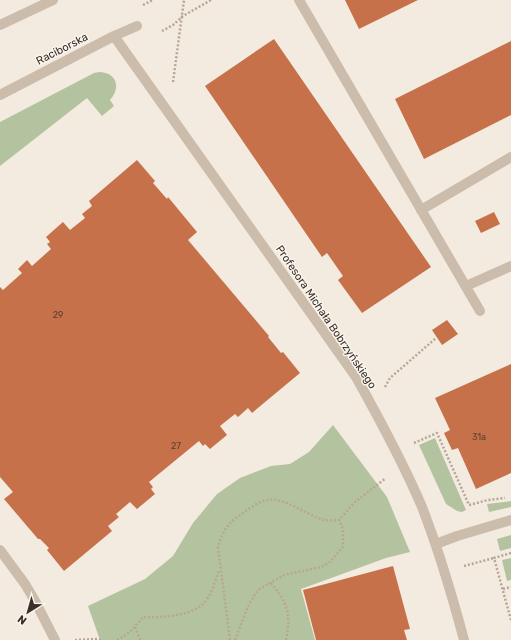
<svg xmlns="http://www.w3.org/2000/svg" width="511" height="640" viewBox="0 0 511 640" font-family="Rubik,sans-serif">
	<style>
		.green { fill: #b4c39f }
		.building { fill: #c7714a }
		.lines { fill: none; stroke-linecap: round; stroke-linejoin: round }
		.path { stroke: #b8a695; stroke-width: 2.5; stroke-dasharray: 2 2; stroke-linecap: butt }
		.service { stroke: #ccbcab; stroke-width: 10 }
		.minor { stroke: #ccbcab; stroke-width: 10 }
		.labels { text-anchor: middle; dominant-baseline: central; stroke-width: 3; stroke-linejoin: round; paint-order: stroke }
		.number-label { font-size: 9px; fill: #5d4032 }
		.street-label { font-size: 11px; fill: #3a302a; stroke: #faf5ec }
	</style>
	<rect width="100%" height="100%" fill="#f3ebdf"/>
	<path class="green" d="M100,72c17,1 21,16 10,28l4,6 -12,10 -15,-18 -87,68v-44l94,-49z
		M333,425l54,72 23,55 -24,6 -85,31 14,51h-215l-12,-34 57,-27 28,-23 20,-33 24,-29 23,-16 31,-12 19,-2 19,-12z
		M435,438l31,72 -4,2 -5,-1 -11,-7 -27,-59z
		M511,501v6l-22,5 -2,-8z
		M511,535v13l-11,3 -3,-12z
		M511,558v22l-4,1 -5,-21z"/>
	<path class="building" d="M345,0h73l-59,29z
		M274,39l157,228 -69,46 -24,-33 5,-4 -16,-23 -5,4 -117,-171z
		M511,41v74l-87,44 -29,-60z
		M137,160l18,21 -2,2 14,16 1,-2 29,35 -9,8 81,96 -1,1 13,16 2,-1 17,21 -48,40 -4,-5 -10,9 -3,-3 -15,12 7,9 -17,14 -5,-5 -2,2 -4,-5 -50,41 4,5 -2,2 4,5 -18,15 -7,-7 -14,12 3,3 -11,9 4,5 -48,40 -17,-21 2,-2 -9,-9h-2l-34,-40 9,-7 -13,-15v-190l3,3 19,-17 -4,-4 9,-9 5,6 19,-17 -4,-5 3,-2 -4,-5 17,-15 7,8 15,-12 -3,-4 10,-8 -3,-5z
		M494,212l6,12 -19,9 -6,-12z
		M447,320l11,14 -16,11 -10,-15z
		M511,364v109l-35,16 -18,-41 -6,2 -8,-17 6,-3 -15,-32z
		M393,566l17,63 -6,1 3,10h-91l-13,-50z"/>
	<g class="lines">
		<path class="path" d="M143,5l10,-5
			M162,31l11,-6 10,-9 28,-16
			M173,82l11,-82
			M385,387l5,-9 46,-40
			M414,443l23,-10 32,72 19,-5 17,-2
			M511,553l-17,5 17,62
			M464,566l30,-8
			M271,583c17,21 20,30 15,57
			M503,589l8,-2
			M135,627l5,13
			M75,640l22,-1 4,1
			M117,640c11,-5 18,-13 26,-23 17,1 47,-1 60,-13 9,-9 12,-23 16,-34
			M230,640l-12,-93c5,-18 11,-25 27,-35 5,-4 12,-9 18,-11 18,-7 43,14 61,19 4,1 10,0 15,0l16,-18 31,-24
			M235,640l14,-36 9,-14 26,-15 37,-8 9,-5 7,-8 6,-7v-18l-4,-9"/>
		<path class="service" d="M0,25l53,-25
			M421,210l90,-53
			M466,286l45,-20
			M436,544l21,-8 54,-16"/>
		<path class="minor" d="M299,0l181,311
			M114,36l242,341c24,43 47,85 66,130 17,44 30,88 42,133
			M0,95l114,-59 23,-10
			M0,550l25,34 10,17 20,39"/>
	</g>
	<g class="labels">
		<g class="number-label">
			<text x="58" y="315">29</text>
			<text x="479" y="437">31a</text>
			<text x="176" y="446">27</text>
		</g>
		<g class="street-label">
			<text transform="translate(62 49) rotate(-27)">Raciborska</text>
			<text transform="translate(326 317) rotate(56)">Profesora Michała Bobrzyńskiego</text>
		</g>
	</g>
	<g transform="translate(28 612) rotate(217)" stroke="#faf5ec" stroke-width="3" paint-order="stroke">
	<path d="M0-3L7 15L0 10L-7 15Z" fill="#3a302a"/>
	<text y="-6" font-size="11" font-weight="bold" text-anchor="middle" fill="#3a302a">N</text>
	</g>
</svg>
